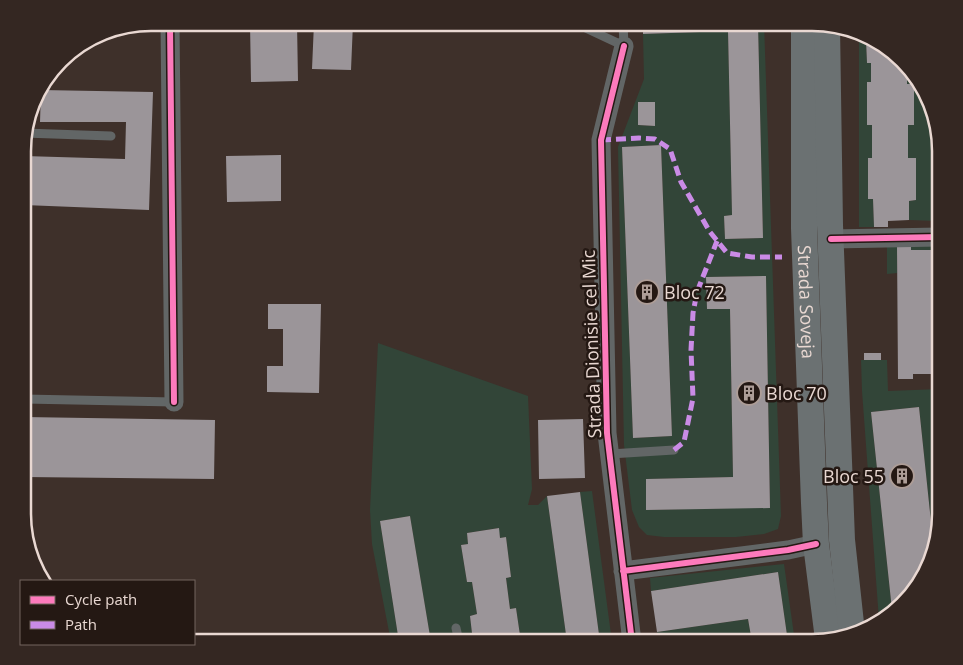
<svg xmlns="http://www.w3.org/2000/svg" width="963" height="665" viewBox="0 0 963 665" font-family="'Open Sans',sans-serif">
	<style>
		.green { fill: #324538; fill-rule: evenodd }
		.building { fill: #9b9599 }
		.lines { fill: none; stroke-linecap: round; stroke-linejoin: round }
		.lane { stroke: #626666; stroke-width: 9 }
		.street { stroke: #626666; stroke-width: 19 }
		.secondary { stroke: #6b7172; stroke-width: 26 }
		.quiet { stroke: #ca8be6; stroke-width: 5; stroke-dasharray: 10 5; stroke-linecap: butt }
		.cycleway-casing { stroke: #241813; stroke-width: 9 }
		.cycleway { stroke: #fd7abc; stroke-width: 6 }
		.labels { text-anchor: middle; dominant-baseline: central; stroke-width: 5; stroke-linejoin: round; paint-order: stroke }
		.poi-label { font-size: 18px; fill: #e9d8d2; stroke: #241813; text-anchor: start }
		.street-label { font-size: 18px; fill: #e9d8d2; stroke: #241813 }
		.rim { fill: none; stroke: #e9d8d2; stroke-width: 2.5 }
	</style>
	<rect width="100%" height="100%" fill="#3e302a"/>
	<path class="green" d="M758,23h6l17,493 -3,13 -14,5 -28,3h-72l-17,-2 -8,-8 -7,-17 -8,-65 -6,-298 26,-68 -1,-45 85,-3 4,184 -8,1 1,23 38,-1zM638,102l17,1 -1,23 -16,-1zM661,145l11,291 -39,2 -11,-291zM766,276l4,231 -123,3 -1,-31 87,-2 -3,-168h-23l-1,-32z
		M859,38l7,2 1,22 4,1v19h-4v42l5,1v33h-4v41h5l1,28h-15z
		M907,70l20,24 7,27 2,100 -27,-1v-19l7,-1v-42h-8v-33h6v-41h-7z
		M887,243l53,1v6h-29l-14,-4v27l-10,1z
		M378,343l150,53 4,93 -4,16h10l9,-9 20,146h-46l-5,-34 -6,1 -4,-31 5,-1 -5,-40 -6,1 -2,-10 -31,5 1,11 -7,1 6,37h5l5,32 -7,2 3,26h-42l-21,-126 -30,5 19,121h-8l-19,-98 -2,-34z
		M861,360h26l1,31 52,-2v132l-7,20 -14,-134 -48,5 21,198 -13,10 -17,-229z
		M592,491l20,151h-12l-20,-150z
		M784,564l11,78h-7l-10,-70 -127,19 -1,-13z
		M748,619l4,23h-94l-1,-10z"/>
	<path class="building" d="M250,23h47l1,58 -47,1z
		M314,23h39l-2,47 -39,-1z
		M643,23h115l5,215 -38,1 -1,-23 8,-1 -4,-184 -85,3z
		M866,40l24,9 17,21v14h7v41h-6v33h8v42l-7,1v19l-21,1v6h-14l-1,-28h-5v-41h4v-33h-5v-43h4v-19h-4z
		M41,90l112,2 -4,118 -125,-5v-49l101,3 1,-37h-86z
		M638,102h17v24l-17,-1z
		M661,145l11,291 -39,2 -11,-291z
		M281,155v46l-54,1 -1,-46z
		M897,246h14v4h29v124h-27v5h-15z
		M766,276l4,232 -124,2v-31l87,-2 -3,-168h-23l-1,-32z
		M268,304h53l-2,89 -52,-1v-26h16v-37h-15z
		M864,353h17v7h-17z
		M919,407l14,134 -19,51 -22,18 -21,-198z
		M24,417l191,3 -1,59 -190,-2z
		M583,419l2,59 -46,1 -1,-59z
		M580,492l20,150h-33l-20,-146z
		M410,516l21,126h-32l-19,-121z
		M499,528l1,10 6,-1 5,40 -5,1 4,31 6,-1 5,34h-48l-3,-26 7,-2 -5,-32h-5l-6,-37 7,-1 -1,-11z
		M778,572l10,70h-36l-4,-23 -91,13 -6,-41z"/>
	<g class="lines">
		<path class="lane" d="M575,23l49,23 -1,-23
			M24,133l87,3
			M24,399l150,3
			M610,454l64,-4
			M456,628l3,14"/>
		<path class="street" d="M170,23l4,379
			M624,46l-23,94 6,293 25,209
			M831,239l109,-2
			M623,571l165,-21 28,-6"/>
		<g class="secondary">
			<path id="s1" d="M804,23v205l10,275 2,41 12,95"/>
			<path d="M827,26l3,199 12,315 10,93"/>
		</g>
		<path class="quiet" d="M601,140l38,-2 16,1 15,10 11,33 29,50 17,21 25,4h30
			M674,450l10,-8 9,-44 -2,-48 2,-37 4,-21 20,-51"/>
		<g class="cycleway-casing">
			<path id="cycleway" d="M170,23l4,379
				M624,46l-23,94 6,293 25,209
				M831,239l109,-2
				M623,571l165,-21 28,-6"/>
		</g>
		<use href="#cycleway" class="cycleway"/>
	</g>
	<defs>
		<g id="building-ring" transform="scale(1.25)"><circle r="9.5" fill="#241813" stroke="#ad9d97" stroke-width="1.5"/><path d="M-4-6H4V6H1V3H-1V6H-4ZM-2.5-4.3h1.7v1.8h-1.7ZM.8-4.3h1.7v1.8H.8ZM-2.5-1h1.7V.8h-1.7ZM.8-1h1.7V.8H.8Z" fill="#ad9d97"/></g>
	</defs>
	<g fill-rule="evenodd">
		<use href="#building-ring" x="647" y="292"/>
		<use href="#building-ring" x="749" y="393"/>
		<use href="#building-ring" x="902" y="476"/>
	</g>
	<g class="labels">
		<g class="poi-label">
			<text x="664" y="292">Bloc 72</text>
			<text x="766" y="393">Bloc 70</text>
			<text x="884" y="476" text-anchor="end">Bloc 55</text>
		</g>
		<g class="street-label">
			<text stroke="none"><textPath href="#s1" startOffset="279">Strada Soveja</textPath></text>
			<text transform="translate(591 344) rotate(-92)">Strada Dionisie cel Mic</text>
		</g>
	</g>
	<path d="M0 0H963V665H0ZM151 31H812A120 120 0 0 1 932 151V514A120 120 0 0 1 812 634H151A120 120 0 0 1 31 514V151A120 120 0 0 1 151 31Z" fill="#342722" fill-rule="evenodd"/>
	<path class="rim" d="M151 31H812A120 120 0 0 1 932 151V514A120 120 0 0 1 812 634H151A120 120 0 0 1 31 514V151A120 120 0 0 1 151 31Z"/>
	<rect x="20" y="580" width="175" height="65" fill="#241813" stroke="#73655f"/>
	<rect x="30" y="596" width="25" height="8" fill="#fd7abc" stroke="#73655f"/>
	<text x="65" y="605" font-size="15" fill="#e9d8d2">Cycle path</text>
	<rect x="30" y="621" width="25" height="8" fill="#ca8be6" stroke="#73655f"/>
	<text x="65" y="630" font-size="15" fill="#e9d8d2">Path</text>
</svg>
